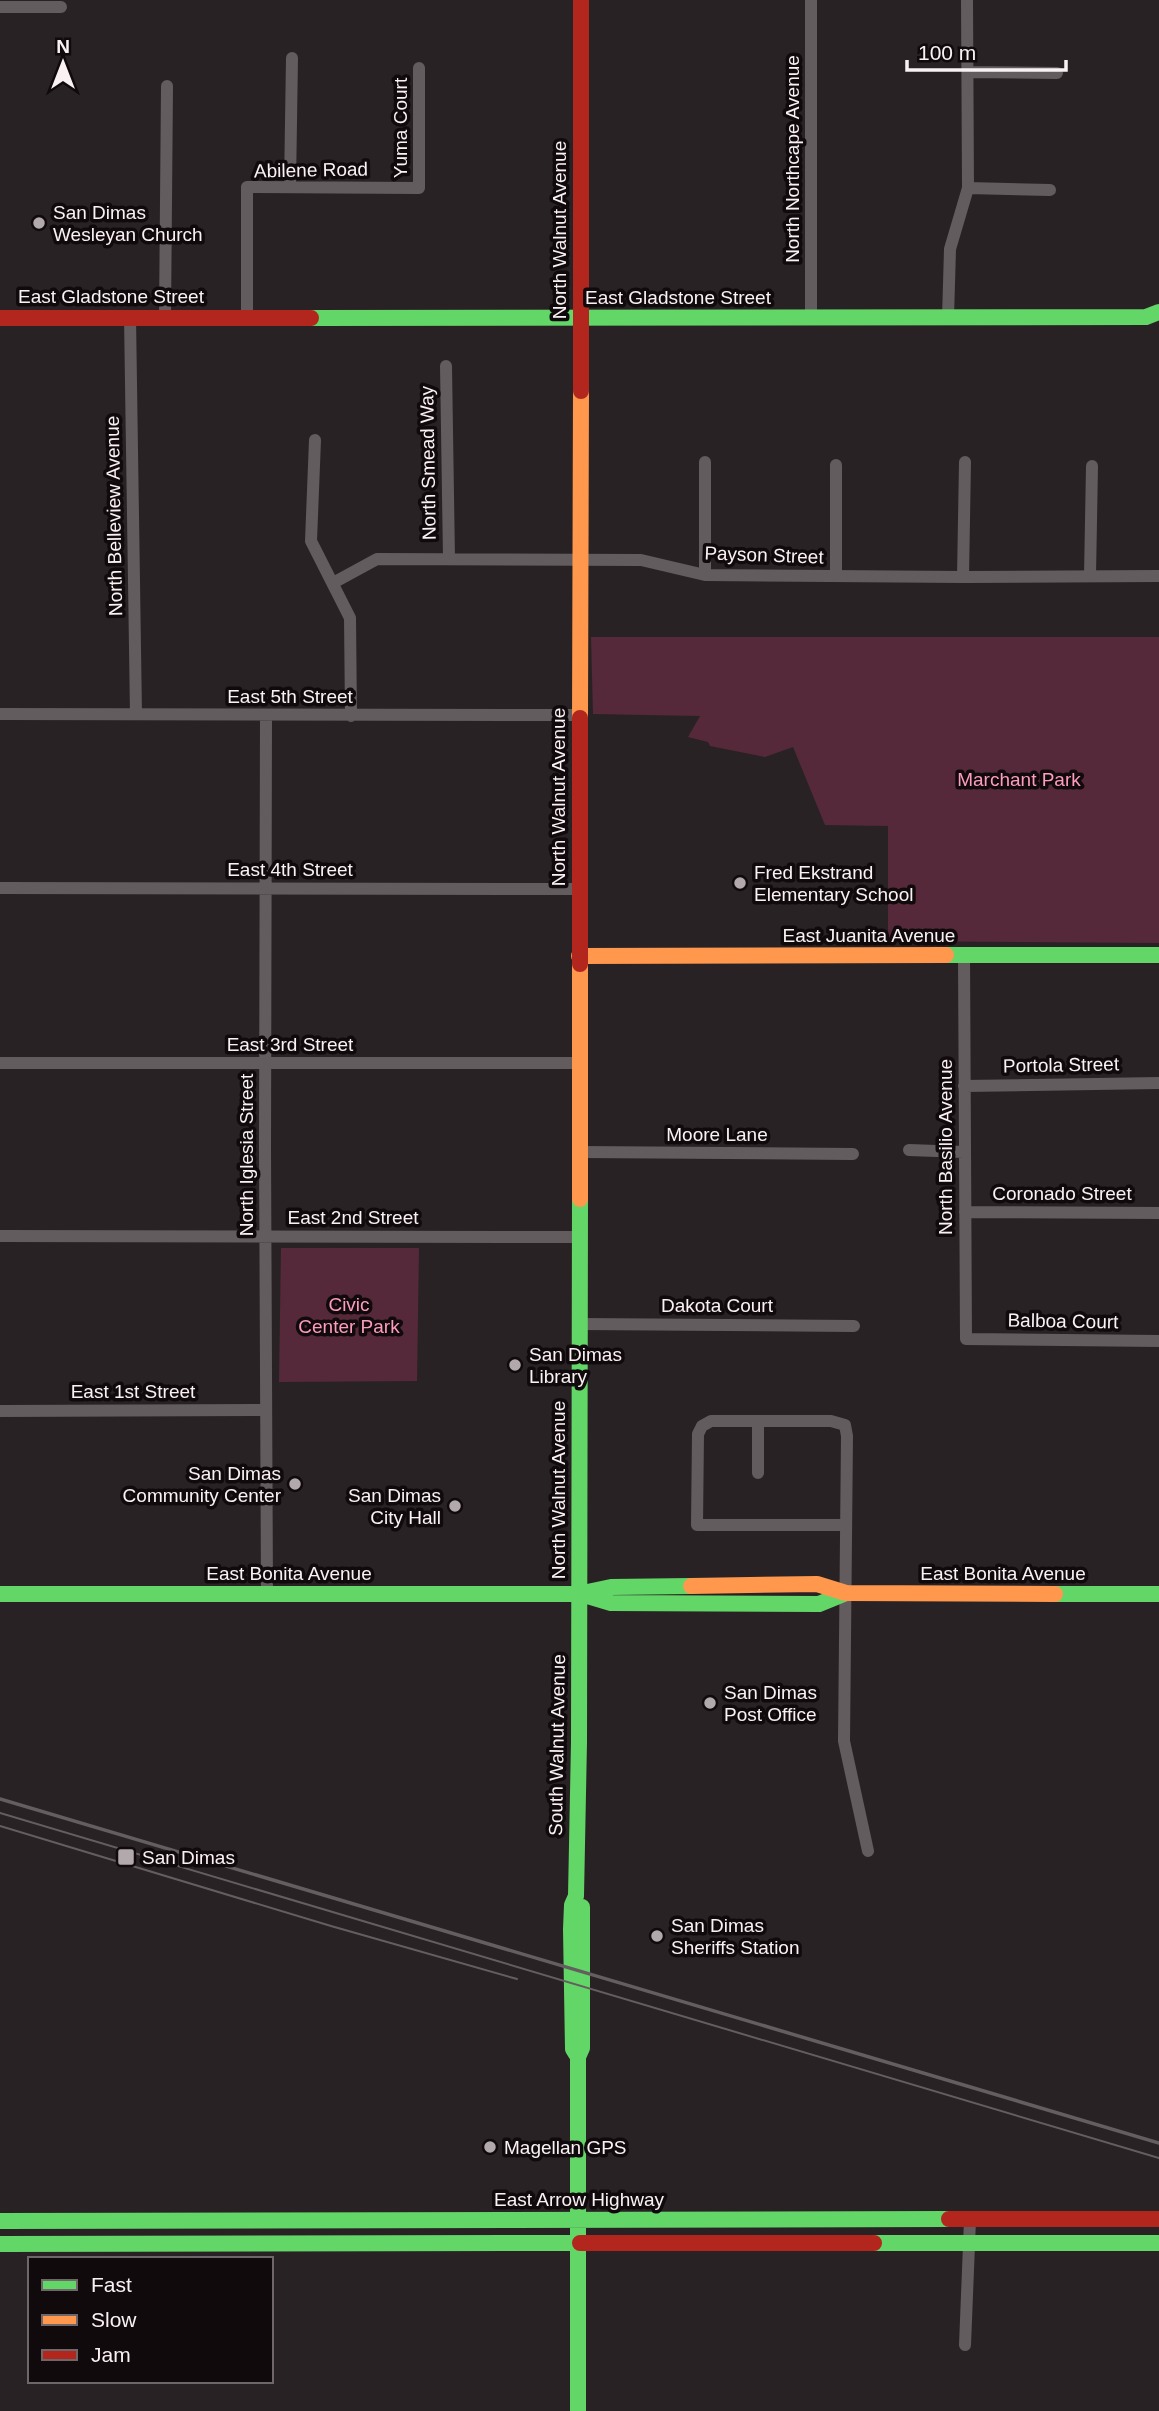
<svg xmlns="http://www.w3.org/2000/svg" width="1159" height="2411" viewBox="0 0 1159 2411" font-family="Helvetica,sans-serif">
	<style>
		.green { fill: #55293a }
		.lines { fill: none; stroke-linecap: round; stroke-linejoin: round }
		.street { stroke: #625c5e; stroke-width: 12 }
		.fast { stroke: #63d668; stroke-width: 16 }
		.slow { stroke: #ff974d; stroke-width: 16 }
		.jam { stroke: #b3261e; stroke-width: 16 }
		.tram { stroke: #645e60; stroke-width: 2 }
		.rail { stroke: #645e60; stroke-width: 3.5 }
		.poi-dot { fill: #b1a9ab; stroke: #100a0c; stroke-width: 2.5 }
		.labels { text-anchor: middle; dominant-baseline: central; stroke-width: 7; stroke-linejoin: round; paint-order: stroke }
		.street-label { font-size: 19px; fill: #faf1f3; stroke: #100a0c }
		.poi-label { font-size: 19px; fill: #faf1f3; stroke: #100a0c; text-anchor: start }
		.park-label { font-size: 19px; fill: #fd9cbe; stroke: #100a0c }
	</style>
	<rect width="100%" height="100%" fill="#292224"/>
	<path class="green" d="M591,637h568v306l-271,-2v-115l-63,-1 -32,-78 -28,10 -55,-11 -2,-4 -20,-5 12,-21 -107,-2z
		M281,1248h138l-2,133 -138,1z"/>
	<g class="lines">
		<path class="street" d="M811,0v318
			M0,7h61
			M968,72l89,1
			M290,186l2,-128
			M968,188l82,2
			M130,317l6,397
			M165,317l2,-231
			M247,317v-130l172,1v-120
			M948,318l2,-69 18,-61 -1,-188
			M446,366l3,193
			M315,440l-4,101 39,77 1,98
			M705,462v113
			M836,465v111
			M1090,576l2,-110
			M963,577l2,-115
			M333,583l44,-24 264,1 64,15 258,2 196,-1
			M0,714l579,1
			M266,715l-1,434 2,445
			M0,888l580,1
			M964,955l2,384 193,2
			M0,1063h579
			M964,1086l195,-3
			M909,1150l55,2
			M579,1152l274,2
			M965,1212l194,1
			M0,1236l580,1
			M579,1324l275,2
			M0,1411l266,-1
			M758,1421v52
			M846,1525h-149l1,-91 4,-8 9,-5h120l14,4 2,11 -3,305 24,110
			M965,2345l5,-125"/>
		<path class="fast" d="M311,318l835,-1 13,-5
			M946,955h213
			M0,1594h578l33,-7 80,-1
			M581,1594l30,9 208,1 27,-11
			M1055,1594h104
			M578,2057l-5,-8 -2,-120 1,-24 4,-9 3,-154 1,-543
			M0,2221l949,-2
			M874,2243h285
			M0,2244l580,-1
			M578,2411v-354l4,-9v-141"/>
		<path class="slow" d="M580,718l1,-327
			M579,956l367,-1
			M580,1199v-235
			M691,1586l126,-2 29,9 209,1"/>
		<path class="jam" d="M0,318h311
			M581,391v-391
			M580,964v-246
			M949,2219h210
			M580,2243h294"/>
		<path class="tram" d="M0,1813l1159,345
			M0,1826l331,100 186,53"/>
		<path class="rail" d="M0,1799l1159,344"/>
	</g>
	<g class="poi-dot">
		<circle cx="39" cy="223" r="7"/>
		<circle cx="740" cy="883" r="7"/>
		<circle cx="515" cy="1365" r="7"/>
		<circle cx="295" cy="1484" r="7"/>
		<circle cx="455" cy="1506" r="7"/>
		<circle cx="710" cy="1703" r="7"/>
		<rect x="117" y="1848" width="18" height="18" rx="3.5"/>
		<circle cx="657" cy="1936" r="7"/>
		<circle cx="490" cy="2147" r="7"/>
	</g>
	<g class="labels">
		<g class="street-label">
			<text transform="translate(400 128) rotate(-90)">Yuma Court</text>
			<text transform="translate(792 159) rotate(-90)">North Northcape Avenue</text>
			<text transform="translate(311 170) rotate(-1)">Abilene Road</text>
			<text transform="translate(559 230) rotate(-90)">North Walnut Avenue</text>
			<text x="111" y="296">East Gladstone Street</text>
			<text x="678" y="297">East Gladstone Street</text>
			<text transform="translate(428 463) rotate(-91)">North Smead Way</text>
			<text transform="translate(114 516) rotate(-91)">North Belleview Avenue</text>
			<text transform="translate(764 555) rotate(2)">Payson Street</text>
			<text x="290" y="696">East 5th Street</text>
			<text transform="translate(558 797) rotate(-90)">North Walnut Avenue</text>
			<text x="290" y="869">East 4th Street</text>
			<text x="869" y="935">East Juanita Avenue</text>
			<text x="290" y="1044">East 3rd Street</text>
			<text transform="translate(1061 1065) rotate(-1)">Portola Street</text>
			<text x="717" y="1134">Moore Lane</text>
			<text transform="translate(945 1147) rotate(-90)">North Basilio Avenue</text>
			<text transform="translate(246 1155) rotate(-90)">North Iglesia Street</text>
			<text x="1062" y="1193">Coronado Street</text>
			<text x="353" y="1217">East 2nd Street</text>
			<text x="717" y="1305">Dakota Court</text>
			<text transform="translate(1063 1321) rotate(1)">Balboa Court</text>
			<text x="133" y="1391">East 1st Street</text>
			<text transform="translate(558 1490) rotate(-90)">North Walnut Avenue</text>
			<text x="289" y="1573">East Bonita Avenue</text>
			<text x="1003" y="1573">East Bonita Avenue</text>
			<text transform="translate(557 1745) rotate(-89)">South Walnut Avenue</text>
			<text x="579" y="2199">East Arrow Highway</text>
		</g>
		<g class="poi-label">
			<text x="53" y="212">San Dimas<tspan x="53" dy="22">Wesleyan Church</tspan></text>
			<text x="754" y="872">Fred Ekstrand<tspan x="754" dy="22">Elementary School</tspan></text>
			<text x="529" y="1354">San Dimas<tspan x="529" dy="22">Library</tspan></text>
			<text x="281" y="1473" text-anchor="end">San Dimas<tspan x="281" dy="22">Community Center</tspan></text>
			<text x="441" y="1495" text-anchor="end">San Dimas<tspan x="441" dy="22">City Hall</tspan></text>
			<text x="724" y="1692">San Dimas<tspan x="724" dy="22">Post Office</tspan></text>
			<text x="142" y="1857">San Dimas</text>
			<text x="671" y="1925">San Dimas<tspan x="671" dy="22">Sheriffs Station</tspan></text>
			<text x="504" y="2147">Magellan GPS</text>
		</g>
		<g class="park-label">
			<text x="1019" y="779">Marchant Park</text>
			<text x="349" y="1304">Civic<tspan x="349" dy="22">Center Park</tspan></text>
		</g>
	</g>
	<rect x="28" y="2257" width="245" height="126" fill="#100a0c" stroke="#6e6668" stroke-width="2"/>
	<rect x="42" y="2280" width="35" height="10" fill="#63d668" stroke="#6e6668" stroke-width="2"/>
	<text x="91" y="2292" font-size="21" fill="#faf1f3">Fast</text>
	<rect x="42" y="2315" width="35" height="10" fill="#ff974d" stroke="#6e6668" stroke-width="2"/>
	<text x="91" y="2327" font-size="21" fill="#faf1f3">Slow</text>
	<rect x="42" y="2350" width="35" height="10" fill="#b3261e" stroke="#6e6668" stroke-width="2"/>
	<text x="91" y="2362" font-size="21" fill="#faf1f3">Jam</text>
	<g transform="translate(63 63)" stroke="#100a0c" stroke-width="5" paint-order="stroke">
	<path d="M0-5L12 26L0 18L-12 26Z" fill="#faf1f3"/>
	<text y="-10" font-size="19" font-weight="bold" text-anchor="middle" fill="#faf1f3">N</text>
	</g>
	<path d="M907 60v10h159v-10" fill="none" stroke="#faf1f3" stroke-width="3.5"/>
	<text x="918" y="60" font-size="21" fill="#faf1f3" stroke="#100a0c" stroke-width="5" paint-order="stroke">100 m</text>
</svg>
